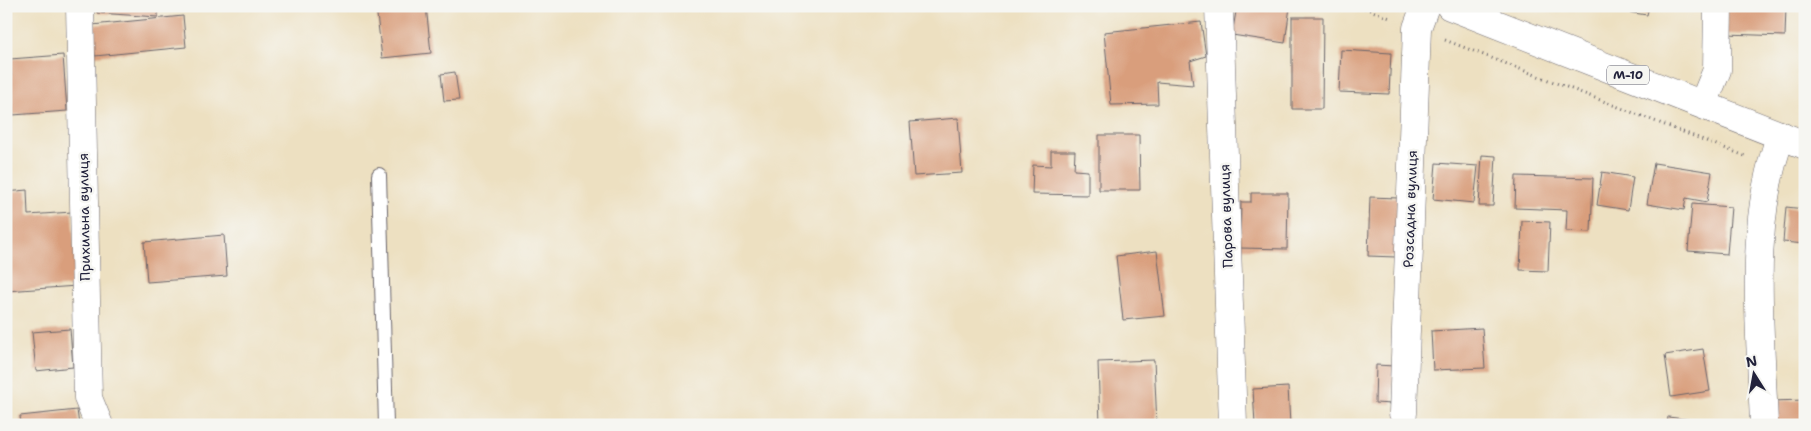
<svg xmlns="http://www.w3.org/2000/svg" width="1811" height="431" viewBox="0 0 1811 431" font-family="'Shantell Sans',sans-serif">
	<style>
		.building { fill: #d99e7c }
		.lines { fill: none; stroke-linecap: round; stroke-linejoin: round }
		.lane-casing { stroke: #69646a; stroke-width: 16 }
		.street-casing { stroke: #69646a; stroke-width: 29 }
		.primary-casing { stroke: #69646a; stroke-width: 29 }
		.path { stroke: #69646a; stroke-width: 3; stroke-dasharray: 1 4; stroke-linecap: butt }
		.lane { stroke: #fff; stroke-width: 14 }
		.street { stroke: #fff; stroke-width: 28 }
		.primary { stroke: #fff; stroke-width: 28 }
		.labels { text-anchor: middle; dominant-baseline: central; stroke-width: 5; stroke-linejoin: round; paint-order: stroke }
		.shield { fill: #f6f6f2; stroke: #626272; stroke-width: 1 }
		.shield-label { font-size: 12px; font-weight: bold; fill: #22223b }
		.street-label { font-size: 14px; fill: #22223b; stroke: #f6f6f2 }
	</style>
	<rect width="100%" height="100%" fill="#f6f6f2"/>
	<filter id="ink" filterUnits="userSpaceOnUse"><feTurbulence type="fractalNoise" baseFrequency=".02" numOctaves="2"/><feDisplacementMap in="SourceGraphic" scale="10" xChannelSelector="R" yChannelSelector="G"/><feConvolveMatrix kernelMatrix="1 2 1 2 8 2 1 2 1" color-interpolation-filters="sRGB"/></filter>
	<filter id="wash" filterUnits="userSpaceOnUse"><feTurbulence type="fractalNoise" baseFrequency=".0096" numOctaves="4" result="noise"/><feDisplacementMap in="SourceGraphic" scale="20" xChannelSelector="R" yChannelSelector="G"/><feGaussianBlur stdDeviation="1.12" result="paint"/><feColorMatrix in="noise" values="0 0 0 0 0 0 0 0 0 0 0 0 0 0 0 0 0 1.4 0 .05"/><feComposite in="paint" operator="in"/></filter>
	<g filter="url(#wash)">
		<rect width="100%" height="100%" fill="#ede0c1"/>
		<g id="blocks">
			<path class="building" d="M98,6h60v11l-61,-4z
				M376,6h50l5,47 -49,5z
				M1237,6l53,1 -5,36 -53,-8z
				M1607,6h42l-2,9 -40,-6z
				M1727,6l59,1 -1,29 -59,-2z
				M183,16l3,31 -91,9 -3,-31z
				M1292,17h31l-1,92h-30z
				M1201,22l5,34 -16,5 3,24 -36,-3 1,22 -47,1 -7,-73z
				M1341,50l50,3 -2,41 -50,-2z
				M63,55l4,56 -54,4 -3,-56z
				M455,72l4,28 -15,1 -3,-27z
				M958,118l4,55 -48,3 -4,-54z
				M1099,135h40l1,55h-41z
				M1051,151h24l-1,19 14,1v24l-56,-1 1,-29 18,1z
				M1482,155l14,1 -3,50h-14z
				M1436,163l42,3 -4,37 -41,-4z
				M1654,163l58,9 -5,30 -21,-4 -2,12 -37,-6z
				M1602,172l31,5 -5,33 -31,-5z
				M1516,176l77,2 -2,54 -25,-1 1,-21 -52,-2z
				M27,190l1,25 44,-3 5,74 -71,5v-99z
				M1251,193h37l-1,56 -47,-1 1,-46h10z
				M1370,197l28,1 -2,59 -28,-1z
				M1692,204l39,3 -4,47 -39,-3z
				M1786,207l19,2v35l-22,-2z
				M1522,221l28,1 -2,49 -28,-1z
				M224,235l3,41 -80,6 -3,-40z
				M1157,251l8,65 -42,4 -7,-64z
				M1482,328l3,40 -52,2 -2,-39z
				M70,329l3,38 -37,4 -4,-39z
				M1703,349l7,42 -39,6 -6,-42z
				M1154,360l3,65h-57l-2,-63z
				M1376,365l18,1 -2,38 -17,-1z
				M1288,387l2,38h-35l-2,-36z
				M1805,400v25h-34l-1,-24z
				M77,410l2,15h-58l-1,-9z
				M1668,417l50,6v2h-51z"/>
		</g>
	</g>
	<g filter="url(#ink)">
		<use href="#blocks" fill-opacity="0" stroke="#69646a" stroke-width="1"/>
		<g class="lines">
			<g class="lane-casing">
				<path id="lane" d="M379,175l7,250"/>
			</g>
			<g class="street-casing">
				<path id="street" d="M80,6l8,392 11,27
					M1219,6l14,419
					M1703,104l14,-34 1,-64
					M1403,413l14,-385 8,-22
					M1764,425c-3,-95 -17,-199 17,-290"/>
			</g>
			<g class="primary-casing">
				<path id="primary" d="M1450,6l355,139"/>
			</g>
			<path class="path" d="M1360,6l30,12
				M1445,40l300,116"/>
			<use href="#lane" class="lane"/>
			<use href="#street" class="street"/>
			<use href="#primary" class="primary"/>
		</g>
	</g>
	<g class="labels">
		<rect class="shield" x="1607" y="65.5" width="42" height="19" rx="4"/>
		<g class="shield-label">
			<text x="1628" y="75">М-10</text>
		</g>
		<g class="street-label">
			<text transform="translate(1410 209) rotate(-88)">Розсадна вулиця</text>
			<text transform="translate(1226 216) rotate(-92)">Парова вулиця</text>
			<text transform="translate(84 217) rotate(-91)">Прихильна вулиця</text>
		</g>
	</g>
	<rect width="1811" height="431" fill="none" stroke="#f6f6f2" stroke-width="25"/>
	<g transform="translate(1754 374) rotate(349)" stroke="#f6f6f2" stroke-width="4" paint-order="stroke">
	<path d="M0-4L9 19L0 12L-9 19Z" fill="#22223b"/>
	<text y="-8" font-size="14" font-weight="bold" text-anchor="middle" fill="#22223b">N</text>
	</g>
</svg>
